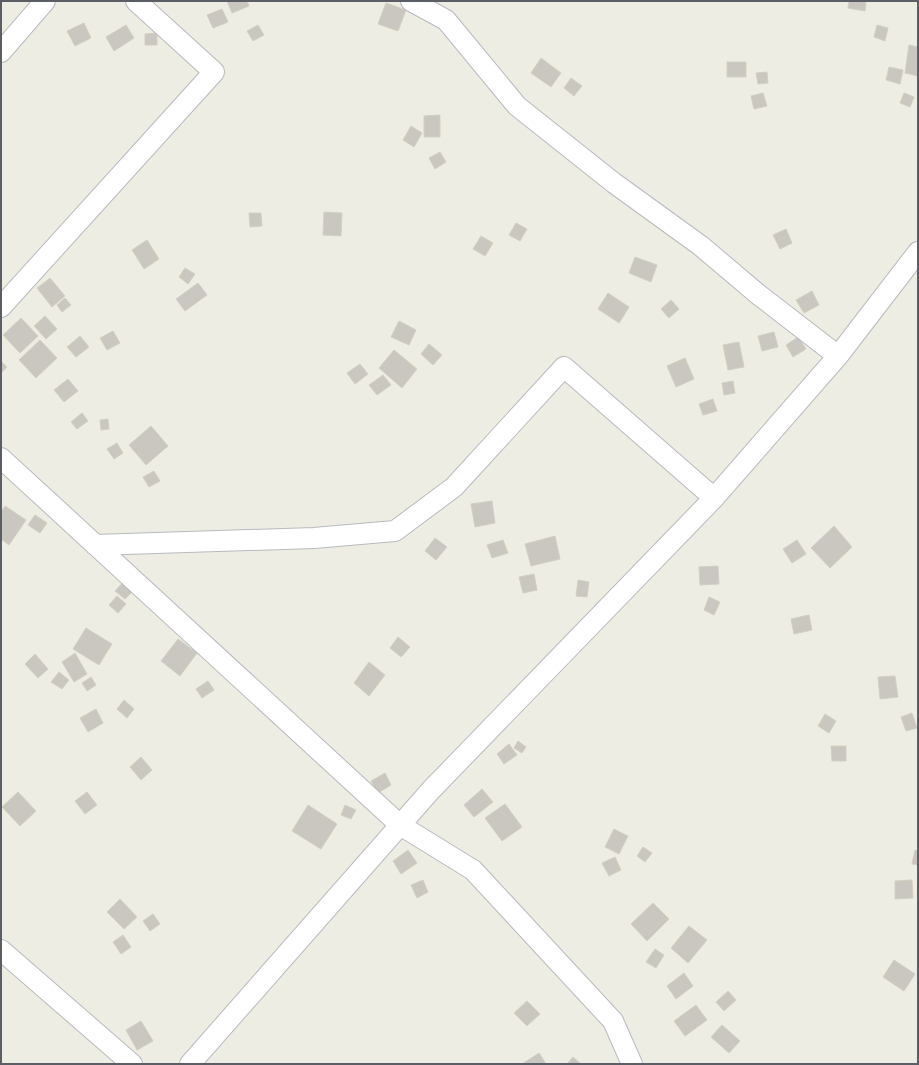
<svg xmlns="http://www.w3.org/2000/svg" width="919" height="1065" viewBox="0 0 919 1065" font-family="'Alegreya Sans',sans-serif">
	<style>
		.building { fill: #c9c7c0; stroke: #d3d0c1 }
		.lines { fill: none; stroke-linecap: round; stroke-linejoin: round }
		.minor-casing { stroke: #b8babf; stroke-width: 22 }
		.minor { stroke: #fff; stroke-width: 20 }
	</style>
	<rect width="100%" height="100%" fill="#eeede3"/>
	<path class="building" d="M227,1h20l2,5 -17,7z
		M849,1h17l-1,10 -17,-3z
		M386,3l20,7 -8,21 -20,-7z
		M222,9l6,13 -15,6 -6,-13z
		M84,23l7,15 -16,8 -8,-15z
		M126,25l8,13 -20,13 -8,-14z
		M258,25l6,10 -11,6 -6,-10z
		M877,25l11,3 -3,13 -11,-4z
		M157,33v12h-12v-11z
		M909,45l9,2v29l-13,-3z
		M541,58l20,15 -10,14 -20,-14z
		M727,62h19v15h-19z
		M889,67l14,3 -3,14 -14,-4z
		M767,72l1,11 -10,1 -2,-11z
		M571,78l11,8 -8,10 -10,-8z
		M763,93l4,13 -13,3 -3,-13z
		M904,93l10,4 -4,10 -10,-4z
		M440,115v22h-16v-21z
		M411,126l11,7 -8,14 -11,-7z
		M440,152l6,10 -11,7 -6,-11z
		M324,212l18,1 -1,23 -18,-1z
		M249,213h12l1,13 -12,1z
		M516,223l11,6 -7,12 -11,-6z
		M786,229l6,14 -12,6 -7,-14z
		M481,236l12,7 -8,13 -12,-7z
		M147,240l12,19 -15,10 -12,-19z
		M635,257l22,8 -6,17 -22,-9z
		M185,268l10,6 -7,10 -9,-7z
		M50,278l15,18 -13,11 -15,-19z
		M198,283l9,12 -22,16 -9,-12z
		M812,291l7,14 -15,8 -8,-13z
		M608,293l21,14 -10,16 -21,-14z
		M65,298l6,7 -9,7 -5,-7z
		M671,300l8,9 -10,9 -8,-9z
		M45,316l12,13 -11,10 -12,-13z
		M21,318l17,18 -18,17 -17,-18z
		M399,321l17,9 -7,15 -18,-8z
		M113,331l7,12 -13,7 -7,-12z
		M774,332l4,15 -16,4 -4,-15z
		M80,336l9,11 -13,10 -9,-10z
		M798,337l8,12 -13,8 -7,-12z
		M40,340l17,18 -21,20 -17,-18z
		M739,342l5,25 -16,3 -5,-25z
		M429,344l13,11 -9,10 -12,-11z
		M394,350l23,19 -15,19 -23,-20z
		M685,358l9,21 -18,8 -9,-21z
		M1,361l6,6 -6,6z
		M360,364l8,10 -13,10 -8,-11z
		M383,375l8,10 -14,10 -8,-10z
		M68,379l10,12 -14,11 -10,-12z
		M733,381l2,12 -11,2 -2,-12z
		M713,399l4,12 -14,4 -4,-11z
		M82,413l6,8 -11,8 -6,-7z
		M108,419l1,10 -8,1 -1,-10z
		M151,426l17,20 -22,19 -17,-20z
		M117,443l6,10 -9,6 -7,-10z
		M154,471l6,10 -11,6 -6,-10z
		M492,501l3,22 -20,4 -4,-23z
		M5,506l21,14 -17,25 -8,-6v-27z
		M35,515l12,8 -7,10 -12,-8z
		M834,526l18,21 -22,21 -19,-20z
		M555,536l5,23 -29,7 -6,-22z
		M435,538l12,9 -11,13 -11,-9z
		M503,540l5,13 -16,5 -5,-13z
		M797,540l9,14 -14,9 -9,-14z
		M718,566l1,18 -19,1 -1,-18z
		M534,574l3,16 -14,3 -4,-16z
		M126,579l10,9 -11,11 -10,-8z
		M578,580l11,2 -2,15 -11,-1z
		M117,596l9,8 -8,9 -9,-8z
		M709,597l11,5 -6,13 -10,-5z
		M809,615l3,15 -18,4 -3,-15z
		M86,628l26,16 -13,21 -26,-16z
		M398,637l12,10 -9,10 -11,-9z
		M178,639l19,14 -17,23 -19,-15z
		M75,653l12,21 -13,8 -12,-20z
		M35,654l13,15 -10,9 -13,-14z
		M369,662l16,13 -16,21 -15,-13z
		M59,672l10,8 -7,9 -11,-7z
		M895,676l3,21 -18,2 -2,-22z
		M91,677l5,8 -9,6 -5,-8z
		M208,681l6,9 -12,8 -6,-9z
		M124,700l10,9 -7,9 -10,-9z
		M96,709l7,14 -15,9 -8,-14z
		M912,713l5,15 -11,3 -5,-14z
		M825,714l11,7 -7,12 -11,-7z
		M518,741l8,6 -4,6 -8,-5z
		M509,744l8,11 -13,9 -7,-10z
		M831,746h15v15h-14z
		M141,757l11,13 -11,10 -11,-13z
		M385,773l6,12 -13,8 -7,-12z
		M482,789l11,13 -19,15 -10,-12z
		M18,792l18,19 -16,15 -18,-19z
		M87,792l10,13 -12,9 -10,-13z
		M505,804l17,23 -20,14 -17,-23z
		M308,805l29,19 -16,25 -29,-18z
		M345,805l11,5 -5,9 -10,-4z
		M614,829l14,7 -9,18 -14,-7z
		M643,847l9,6 -7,9 -8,-6z
		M408,850l9,13 -16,11 -8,-13z
		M915,850l3,1v14l-6,-1z
		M615,857l6,13 -12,6 -7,-13z
		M423,880l5,12 -11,6 -6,-13z
		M912,880l1,18 -18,1v-18z
		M120,899l17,18 -13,12 -17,-17z
		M653,903l16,16 -22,22 -16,-17z
		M153,914l7,10 -10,7 -7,-10z
		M689,926l18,14 -19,23 -17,-15z
		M123,935l8,12 -10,7 -8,-12z
		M655,949l9,6 -8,13 -10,-6z
		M894,960l21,14 -11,17 -21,-14z
		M684,973l9,13 -17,13 -9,-13z
		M728,991l8,9 -12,11 -8,-9z
		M527,1001l13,13 -13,12 -13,-13z
		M696,1005l11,15 -22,16 -11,-15z
		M141,1021l12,20 -16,9 -11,-20z
		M722,1025l18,16 -11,12 -18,-16z
		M539,1053l7,11h-24z
		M573,1057l8,7h-14z"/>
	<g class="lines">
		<g class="minor-casing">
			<path id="minor" d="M411,1l35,19 71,86 97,77 87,63 58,49 79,61
				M1,52l44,-51
				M1,307l213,-235 -78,-71
				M1,458l399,367 73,45 140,151 19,43
				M95,545l219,-7 81,-7 59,-44 110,-120 150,131
				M1,950l131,114
				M190,1064l241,-274 283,-292 124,-142 80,-104"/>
		</g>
		<use href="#minor" class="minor"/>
	</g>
	<rect width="919" height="1065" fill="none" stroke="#5b5e64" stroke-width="4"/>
</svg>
